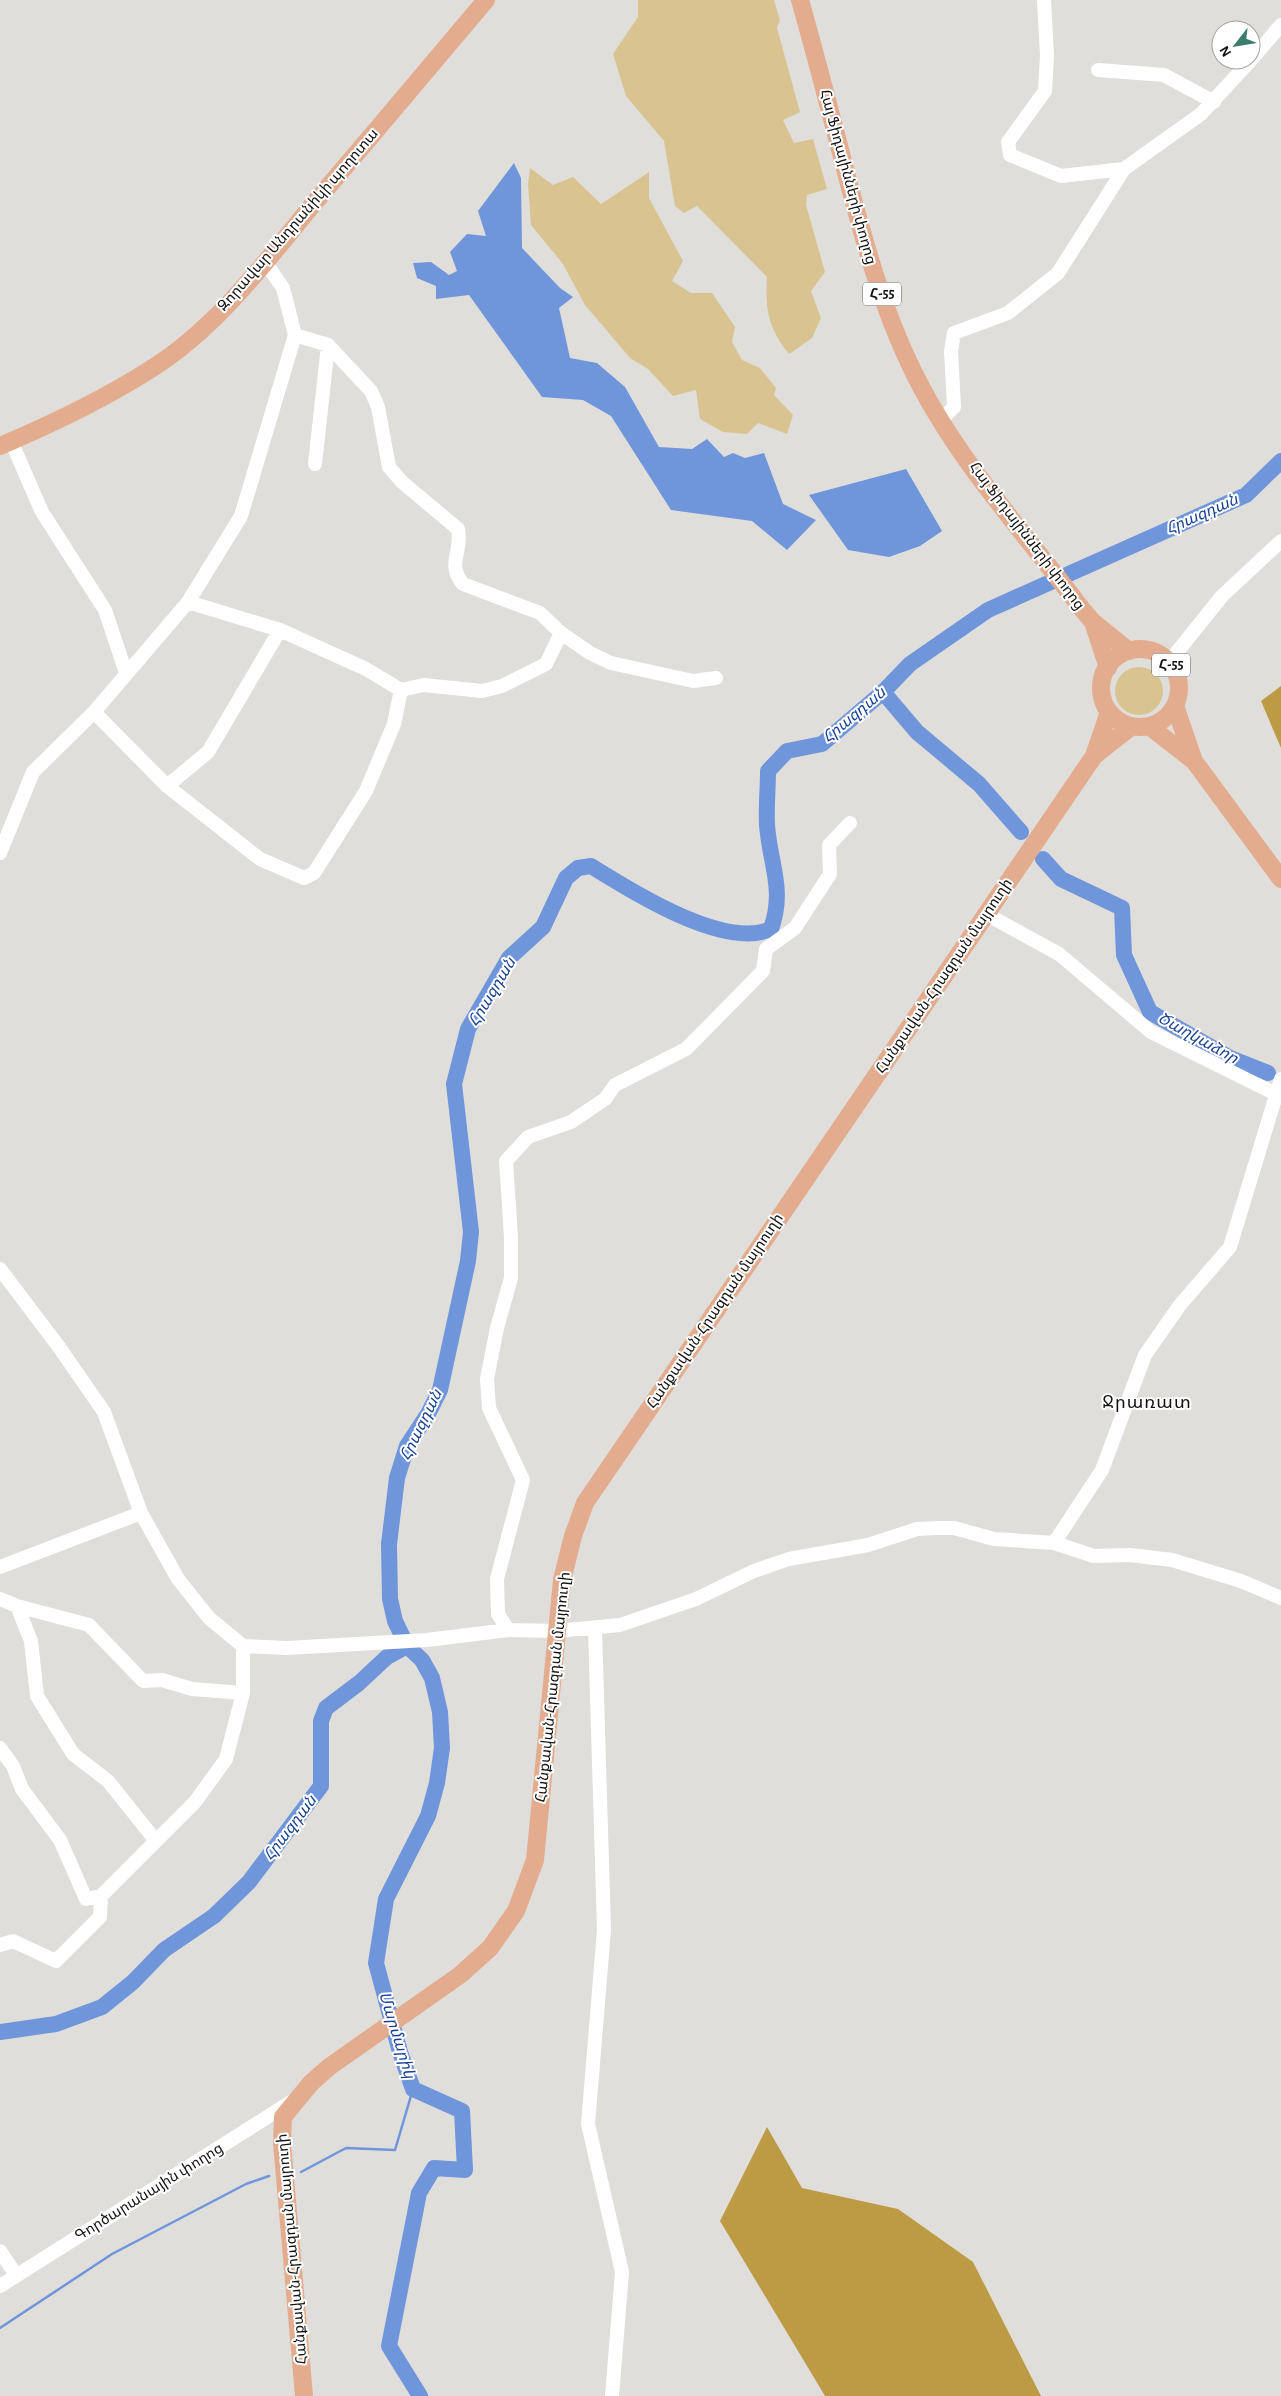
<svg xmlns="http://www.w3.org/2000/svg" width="1281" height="2396" viewBox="0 0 1281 2396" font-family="'Alegreya Sans','Noto Sans Armenian',sans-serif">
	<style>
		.green { fill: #d9c491 }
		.forest { fill: #bd9b44 }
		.water { fill: #6f95db }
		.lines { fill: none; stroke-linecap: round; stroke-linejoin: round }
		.stream { stroke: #6f95db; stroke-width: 2.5 }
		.river { stroke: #6f95db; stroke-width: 16 }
		.minor { stroke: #fff; stroke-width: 14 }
		.major { stroke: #e3ac8f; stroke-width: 18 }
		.labels { text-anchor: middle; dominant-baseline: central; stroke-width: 4; stroke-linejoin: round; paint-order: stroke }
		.shield { fill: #fff; stroke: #5a5a58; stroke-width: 1 }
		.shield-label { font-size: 14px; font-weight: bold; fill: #131311 }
		.street-label { font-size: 15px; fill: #131311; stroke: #fff }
		.water-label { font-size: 16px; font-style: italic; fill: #194294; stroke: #fff }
		.quarter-label { font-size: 18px; letter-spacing: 1px; fill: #131311; stroke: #fff }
	</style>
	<rect width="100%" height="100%" fill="#e0dedb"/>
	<path class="green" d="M638,0h136l6,20 -3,8 23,84 -17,8 11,23 19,-4 14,50 -20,6 -1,10 19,67 -14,19 10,27 -9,20 -23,16c-21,-26 -24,-45 -22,-77l-70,-71 -13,7 -9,-7 -11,-65 -38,-45 -13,-42 25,-37z
		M530,168l23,17 20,-8 28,27 48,-32v26l34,63 -11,20 19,12h21l23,34 -3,15 10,18 18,8 16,20 -2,7 19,20 -6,19 -29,-11 -11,11 -24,-2 -23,-13 -4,-29 -23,6 -25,-27 -18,-11 -45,-53 -22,-41 -32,-39 -3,-40z
		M1115 691a24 24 0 1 1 48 0a24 24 0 1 1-48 0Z"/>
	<path class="forest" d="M1281,686v62l-20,-47z
		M767,2127l35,61 96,21 75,53 68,134h-216l-105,-175z"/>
	<path class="water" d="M514,163l7,15 1,70 38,40 13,9 -14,11 11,50 27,5 28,24 34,60 33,2 15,-10 17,18 9,-4 12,5 19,-5 19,51 33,16 -29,30 -35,-29 -81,-11 -60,-94 -28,-16 -41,-3 -73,-102 -33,4v-13l-19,-8 -4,-15 18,-1 18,13 8,-4 -7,-19 17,-18 19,2 -8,-25z
		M906,469l36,62 -22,15 -31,11 -41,-7 -39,-55z"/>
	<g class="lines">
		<path class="stream" d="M301,2172l45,-24 49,2 18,-61
			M0,2328l112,-74 134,-70 23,-8"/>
		<path class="river" d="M883,692l34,40 62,52 42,48
			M1043,859l18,20 61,29 2,47 26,57 80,46 38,15
			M0,2032l56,-8 46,-17 31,-25 31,-32 50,-34 35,-34 72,-96v-65l5,-13 33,-25 28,-26 20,-11
			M420,2396l-31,-50 30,-153 15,-25 31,2 -3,-59 -49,-22 -13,-37 -24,-89 10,-64 42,-83 9,-33 5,-35 -2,-36 -8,-34 -10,-18 -15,-14 -12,-25 -5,-22 -1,-55 8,-66 10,-32 21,-32 12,-24 28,-129 3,-29 -17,-148 14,-55 41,-71 34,-31 23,-49 12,-10 13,-2c40,25 133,84 180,63 14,-40 -1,-64 -4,-104 -1,-18 1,-36 1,-54l19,-20 35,-7 61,-52 27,-28 78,-54 258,-115 35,-34"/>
		<path class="minor" d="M1251,60l30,-35
			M1098,70l66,5 50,27
			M1124,169l77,-55 50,-54
			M295,335l33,10 43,46 7,16 11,60 13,15 56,47c5,23 -12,35 5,55l77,29 21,20 29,20 21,10 82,18 23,-3
			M941,420l13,-13 -3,-56 3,-18 54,-20 50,-40 66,-104 -63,7 -51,-21 -2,-13 37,-51 2,-36 -3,-55
			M11,441l31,71 63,98 21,63
			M315,464l13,-119
			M188,602l92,28 86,39 35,21 23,-5 58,6 20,-5 44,-22 15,-31
			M1169,662l53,-66 59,-55
			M94,712l73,74 93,73 44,19 10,-5 52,-82 28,-67 7,-34
			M167,786l41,-34 72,-122
			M0,853l33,-81 61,-60 94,-110 53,-86 54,-181 -12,-47 -18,-26
			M986,914l73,40 92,78 127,63
			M0,1269l59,78 45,65 37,101 37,66 31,39 34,28 44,2 140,-8 81,-10 48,1 64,-6 76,-26 58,-28 35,-12 79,-14 49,-16 20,-1h17l40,11 60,4 40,13 36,-1 42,5 69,21 40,17
			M1054,1543l48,-73 43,-115 35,-50 50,-58 51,-168
			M0,1567l141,-54
			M0,1599l17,7 72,19 54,56 19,-1 30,9 51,4
			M17,1606l14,35 6,55 36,58 35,27 48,60
			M595,1629l9,301 -16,194 34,148 -10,124
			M508,1630l-10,-16 -1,-35 26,-99 -34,-72 -2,-29 10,-51 14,-50v-41l-5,-76 22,-24 43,-15 34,-23 10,-14 71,-36 77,-78 3,-22 29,-21 35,-54 -1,-29 21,-22
			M0,1748l13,18 9,23 38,51 26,59 15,-3
			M0,1945l13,-4 43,20 44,-44 1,-21 94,-94 31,-43 17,-66v-47
			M0,2251l16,24
			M0,2286l291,-184"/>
		<path class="major" d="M800,0c15,53 29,107 43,161 19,73 38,146 72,214 42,85 110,158 166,233l12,14 36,29
			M0,446c52,-22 104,-47 151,-77 64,-40 112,-104 159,-161 59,-69 118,-139 176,-208
			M1093,622l15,46
			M1101 688a39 39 0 1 1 78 0a39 39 0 1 1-78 0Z
			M1175,706l19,55 87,118
			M1149,726l45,35
			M1094,756l38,-30
			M304,2396l-22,-253 1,-26 28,-34 18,-16 131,-92 30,-27 26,-37 19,-51 27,-280 11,-44 12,-33 509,-747 15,-44"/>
	</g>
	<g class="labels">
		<g class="shield">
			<rect x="863" y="282.5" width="38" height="23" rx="4"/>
			<rect x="1152" y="653.5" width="38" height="23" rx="4"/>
		</g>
		<g class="shield-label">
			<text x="882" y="294">Հ-55</text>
			<text x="1171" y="665">Հ-55</text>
		</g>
		<g class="street-label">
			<text transform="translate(848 177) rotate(75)">Հայ Ֆիդայինների փողոց</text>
			<text transform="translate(298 220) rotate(-49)">Զորավար Անդրանիկի պողոտա</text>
			<text transform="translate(1027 536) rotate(53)">Հայ Ֆիդայինների փողոց</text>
			<text transform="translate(944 976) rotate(-56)">Հանքավան-Հրազդան մայրուղի</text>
			<text transform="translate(715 1311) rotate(-56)">Հանքավան-Հրազդան մայրուղի</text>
			<text transform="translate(553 1687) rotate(-84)">Հանքավան-Հրազդան մայրուղի</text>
			<text transform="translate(149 2192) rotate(-32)">Գործարանային փողոց</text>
			<text transform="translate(292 2249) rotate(-95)">Հանքավան-Հրազդան մայրուղի</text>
		</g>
		<g class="water-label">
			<text transform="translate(1202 514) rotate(-24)">Հրազդան</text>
			<text transform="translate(854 715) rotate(-40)">Հրազդան</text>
			<text transform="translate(492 992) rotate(-59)">Հրազդան</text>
			<text transform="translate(1198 1038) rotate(29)">Ծաղկաձոր</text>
			<text transform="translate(421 1425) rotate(-64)">Հրազդան</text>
			<text transform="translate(290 1828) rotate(-53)">Հրազդան</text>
			<text transform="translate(397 2035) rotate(73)">Մարմարիկ</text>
		</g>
		<g class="quarter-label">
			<text x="1147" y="1403">Ջրառատ</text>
		</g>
	</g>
	<g transform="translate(1236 45) rotate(239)"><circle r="24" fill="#ffffff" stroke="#a1a1a0"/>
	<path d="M0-4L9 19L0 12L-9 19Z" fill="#3b7c6c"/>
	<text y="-8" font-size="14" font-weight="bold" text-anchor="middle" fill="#131311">N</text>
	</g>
</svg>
